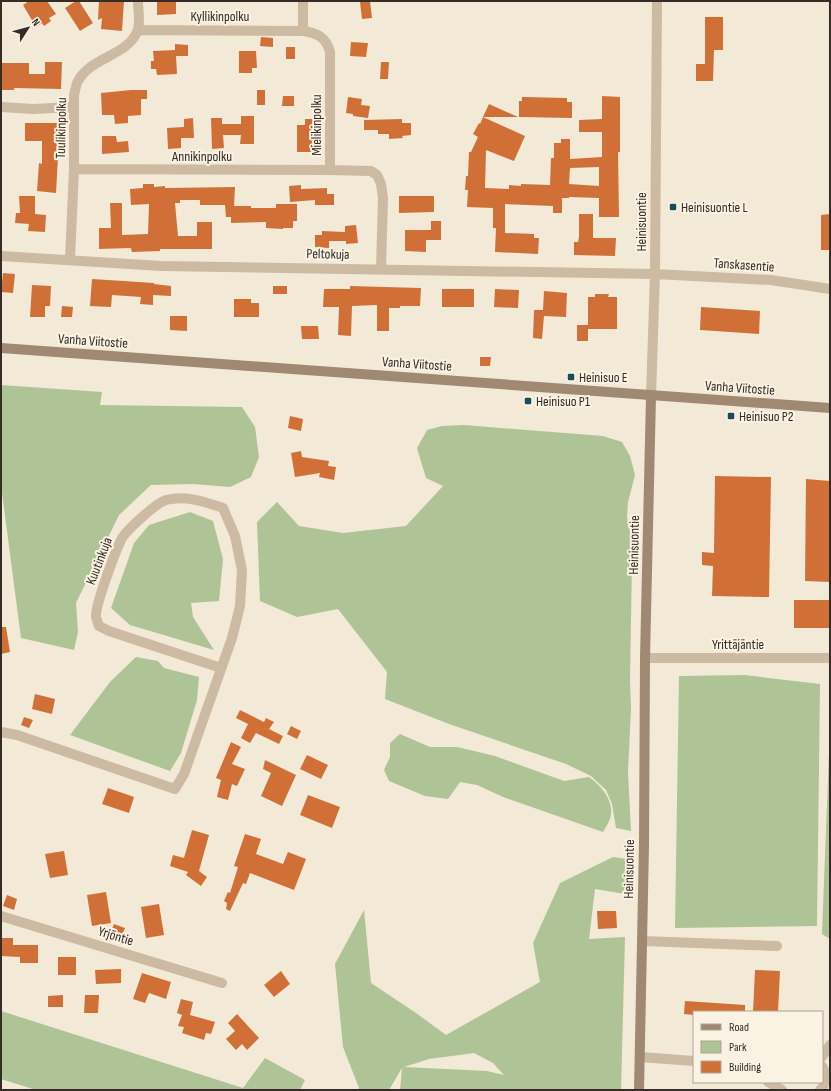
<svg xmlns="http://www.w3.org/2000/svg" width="831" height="1091" viewBox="0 0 831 1091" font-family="'Sofia Sans Condensed',sans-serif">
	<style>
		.green { fill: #aec396; fill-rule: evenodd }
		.building { fill: #d07037; fill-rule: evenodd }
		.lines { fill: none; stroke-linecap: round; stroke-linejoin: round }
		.street { stroke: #ccbaa2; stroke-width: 10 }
		.secondary { stroke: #9f8973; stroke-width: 10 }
		.poi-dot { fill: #174d5a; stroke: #faf3e3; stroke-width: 1.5 }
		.labels { text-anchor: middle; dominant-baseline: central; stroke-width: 4; stroke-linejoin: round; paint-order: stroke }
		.street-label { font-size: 14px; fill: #352c25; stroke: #faf3e3 }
		.poi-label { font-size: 14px; fill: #352c25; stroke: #faf3e3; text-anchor: start }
	</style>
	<rect width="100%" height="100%" fill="#f3e9d7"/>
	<path class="green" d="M1,385l101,7 -2,13 142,2 13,20 4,30 -8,20 -21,10 -37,-3 -42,1 -32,30 -43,88 2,29 -4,18 -53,-12 -20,-153z
		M464,425l139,11 19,6 8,14 5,19 -7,27 -1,15 3,15 2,27 -2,121 1,28 -3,64 3,59 -15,-3 -4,-24 -6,-14 -15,-14 -25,-12 -117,-40 -64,-25 2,-27 -49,-63 -41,8 -37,-16 -3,-79 20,-20 22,24 44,7 63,-7 37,-40 -17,-8 -9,-30 10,-18 15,-4z
		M190,512l23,9 10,38 -4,42 -28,2 2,14 21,33 -84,-25 -19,-17 23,-65 15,-18z
		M136,657l22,4 6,7 35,9 -2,23 -16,53 -11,18 -100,-36 40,-53z
		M744,675l76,9 -3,242 -142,2 4,-252z
		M830,726v213l-8,-5z
		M400,734l30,13h27l38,9 69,25 25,-4c13,9 28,27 20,44 -1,3 -4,7 -6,11l-100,-35 -26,-12 -17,-3 -12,17 -23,-3 -36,-15 -5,-11 6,-13v-14z
		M613,857l14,2 -2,35 -30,-5 -6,50 36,-2 -4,153h-221l2,-22 -13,22h-31l1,-2 -16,-41 -8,-83 29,-54 7,73 45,30 30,22 94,-53 -7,-39 27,-60zM474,1053l19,10 11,12 -17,-4 -83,-4 25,-8z
		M1,1011l242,77 22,-30 40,22 -5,10h-264l-35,-11z"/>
	<path class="building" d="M29,1h18l9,13 -7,4 2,3 -7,5 -2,-3 -6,4 -13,-22z
		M76,1h3l14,22 -13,8 -15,-23z
		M99,1h25l-2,30 -21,-2 1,-11 -4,2z
		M157,1h19v13l-19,1z
		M370,1l2,17 -10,1 -2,-17z
		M705,17h18v33h-9l-1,31h-17v-17h9z
		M261,37l12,1v9l-13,-1z
		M351,42l17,1 -2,14 -16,-1z
		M175,44l13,1v11h-12l1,18 -20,1 -1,-6h-5v-8h3l-1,-10 22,-1z
		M286,47h9v12h-9z
		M239,51h17l1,17h-5v5h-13z
		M45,62h17l-1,27 -47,-1v2h-13v-27h28v11h16z
		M381,62h8l-1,17h-8z
		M131,90h16v9h-6v16l-13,1v7l-13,1 -1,-9h-12l-1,-22z
		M257,90h8v15h-8z
		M283,96h11v10h-12z
		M602,96l18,1v55h-2l1,65h-20v-19l-30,-1v1h-7v15h-9v-7l-48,-2v29l29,1v4h5l-1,16 -43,-2 1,-24h-3v-20l-26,-1 1,-17h-3l1,-14h2l1,-24h2l7,-15 -5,-3 6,-11 1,1 3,-7 42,19 -11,25 -28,-11 -1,38 24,1v-4l12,1v-2l29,1 1,-27h3v-15h7v-4h9v20l32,-2v-25h-23v-12l23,-1zM599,167v19l-30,-2 1,-16z
		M348,97l14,2 -1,6 9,1 -2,12 -15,-2v-2l-7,-1z
		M522,97l45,1v4h5v16l-53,-1v-16h3z
		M489,104l29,13h-35z
		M241,116h13v28h-14l1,-9h-18l1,13 -12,1 -1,-31h11v6h19z
		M193,118l1,20h-13v10l-13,1 -1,-21 17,-1v-8z
		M305,119h11l-1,33h-18v-27h8z
		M402,119v4h9v12l-9,1 1,2 -14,1v-5h-11v-4h-14v-10z
		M25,123h32l1,34 -2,36 -19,-2 2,-28 3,1v-23h-17z
		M102,136h14l1,6 11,-1 1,11 -27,2z
		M143,184h11v3l11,-1v2l70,-1 -1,19h17v2h25v-4h21v17h-4v7h-10v1l-17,-1v-6l-35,1v-6h-5l-1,-12h-25v-5h-20v3h-5l3,33h19v-14h15v27h-52v2l-28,1 -1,-4 -32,1v-21h12l-1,-25h12v32l26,-1 1,-30 -18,1 -1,-16 13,-1z
		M301,185v4l26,-1v6h7v11h-19v-5l-25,2 -1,-16z
		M19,196h16v18l11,1 -1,17 -17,-1 1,-7 -14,-1 1,-10h4z
		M399,196h35v16l-35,1z
		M579,214h14v24h23l-1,18 -41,-1v-13h4l1,-5z
		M830,214v36h-9v-35z
		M431,221h10v19h-15v12l-21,-1v-21h26z
		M356,225l2,18 -12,1v-3h-17v7l-14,-1v-12h7v-4l23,1v-6z
		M3,273l12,1 -2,19 -12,-1z
		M92,279l62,4v1l17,2v10l-18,-1v10l-13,-1 1,-7 -29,-2 -1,12 -21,-1z
		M32,285l19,1 -1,20h-5v11h-15z
		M273,286h14v8h-14z
		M350,286l71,2 -1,18h-20v2h-11v23h-12v-26l-25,1 -1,30 -13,-1 1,-28h-16l1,-18h26z
		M442,289h32v18h-32z
		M495,289l24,1 -1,18 -24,-1z
		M544,291l23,2 -1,24 -22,-1 -2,23 -9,-1 1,-28h9z
		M595,294h14l-1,3h9v32h-29v-32h7z
		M234,299h17v4h8v14h-25z
		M62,306l11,1 -1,10h-11z
		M701,307l59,4 -1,23 -59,-4z
		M170,316h17v15l-17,-1z
		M577,325h11v16h-11z
		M301,326h17l1,13h-17z
		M480,357h11l-1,9h-10z
		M290,416l13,3 -2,12 -13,-3z
		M301,451l1,6 27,4 -1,5 8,1 -2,13 -15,-3 1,-4 -25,4 -4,-24z
		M715,476l56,1 -2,120 -57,-1 1,-30 -11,-1v-13l12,1z
		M806,479l24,2v101l-25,-1z
		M794,600h36v28h-36z
		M1,627h5l4,25 -9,2z
		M35,694l20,5 -3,15 -20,-5z
		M240,710l24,12 2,-4 8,4 -5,7 14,7 -4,8 -23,-11 -6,10 -9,-5 7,-14 -12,-6z
		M24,717l9,3 -4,8 -8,-3z
		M291,726l10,5 -4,8 -10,-5z
		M231,742l10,5 -9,17 13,5 -8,17 -5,-2 -4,16 -11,-3 4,-17 -5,-2z
		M307,755l21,10 -7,14 -21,-10z
		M265,760l31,15 -14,31 -21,-10 10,-23 -8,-4z
		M108,788l26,9 -5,16 -27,-9z
		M308,795l32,12 -8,21 -32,-13z
		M192,830l17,5 -10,36 8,6 -6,9 -15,-11 2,-3 -18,-6 3,-11 11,3z
		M245,834l16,5 -5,15 27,10 5,-12 18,7 -12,31 -44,-17 -4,11 -3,-1 -13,28 -4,-2 1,-6 -3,-2 4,-9 2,1 8,-26 -4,-1z
		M64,851l4,24 -18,3 -5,-24z
		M106,892l5,31 -19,3 -5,-31z
		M7,895l10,4 -3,11 -11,-4z
		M159,904l5,31 -18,3 -5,-31z
		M597,911h19l1,17 -19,1z
		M114,924l11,4 -4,10 -11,-4z
		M1,938h12v7h25v18h-18v-6l-19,-1z
		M58,957h18v18h-18z
		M121,969v14l-25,1 -1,-14z
		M755,970l25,1 -2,41h-25z
		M281,971l9,13 -16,13 -10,-12z
		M142,973l29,9 -5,17 -17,-6 -4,10 -12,-4z
		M63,995v12h-15v-11z
		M85,995h14l-1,18h-14z
		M181,999l12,3 -3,13 25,7 -4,12 -5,-1 -2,7 -22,-7 2,-6 -6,-1 4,-11 -5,-2z
		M685,1001l60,4v7h-51v3l-10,-1z
		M237,1014l22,24 -12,12 -5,-6 -6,6 -10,-11 9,-8 -7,-8z"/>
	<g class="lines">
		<path class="street" d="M303,1v30c14,2 23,6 27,21v118l41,1 6,4 4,9 2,14 -2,71
			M138,30l165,1
			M1,107l32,2 41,-2
			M74,169l256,1
			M1,256l160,10 494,8 116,6 59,9
			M70,260l4,-91v-74c1,-4 2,-9 3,-12 12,-26 49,-26 60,-51 4,-8 1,-22 1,-31
			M651,396l4,-122 2,-273
			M645,658h185
			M1,732l16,3 158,54 9,-15 48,-136 8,-32 2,-36 -7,-34 -12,-28c-18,-6 -37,-13 -57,-8 -10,3 -38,29 -44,38 -6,12 -27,67 -26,79 1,3 2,7 3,9l10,5 112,37
			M1,916l221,67
			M642,941l135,5
			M640,1057l54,4
			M822,1057l8,-12
			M768,1082l14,8
			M820,1090l2,-1 5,-13 -5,-10"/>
		<path class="secondary" d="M1,348l829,60
			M639,1090l5,-245 1,-187 6,-262"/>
	</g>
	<g class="poi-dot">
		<rect x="669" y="203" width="8" height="8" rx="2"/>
		<rect x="567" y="373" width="8" height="8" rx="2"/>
		<rect x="524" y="397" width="8" height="8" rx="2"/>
		<rect x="727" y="412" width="8" height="8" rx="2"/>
	</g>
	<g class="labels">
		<g class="street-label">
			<text x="220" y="16">Kyllikinpolku</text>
			<text transform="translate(316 125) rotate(-90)">Mielikinpolku</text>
			<text transform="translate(61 128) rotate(-89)">Tuulikinpolku</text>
			<text x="202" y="156">Annikinpolku</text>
			<text transform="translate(641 222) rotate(-90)">Heinisuontie</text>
			<text transform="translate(328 254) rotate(1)">Peltokuja</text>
			<text transform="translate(744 265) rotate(4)">Tanskasentie</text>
			<text transform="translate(93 341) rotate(4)">Vanha Viitostie</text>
			<text transform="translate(417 364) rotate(4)">Vanha Viitostie</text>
			<text transform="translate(740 388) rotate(4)">Vanha Viitostie</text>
			<text transform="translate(634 545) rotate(-89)">Heinisuontie</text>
			<text transform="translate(99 561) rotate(-69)">Kuutinkuja</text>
			<text x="738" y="644">Yrittäjäntie</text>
			<text transform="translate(629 869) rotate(-89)">Heinisuontie</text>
			<text transform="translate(116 936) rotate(17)">Yrjöntie</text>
		</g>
		<g class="poi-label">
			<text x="681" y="207">Heinisuontie L</text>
			<text x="579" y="377">Heinisuo E</text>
			<text x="536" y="401">Heinisuo P1</text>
			<text x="739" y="416">Heinisuo P2</text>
		</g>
	</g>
	<rect width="831" height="1091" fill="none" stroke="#352c25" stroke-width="4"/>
	<rect x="693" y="1011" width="130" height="72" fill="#faf3e3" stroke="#aba397"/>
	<rect x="701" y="1024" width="20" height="6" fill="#9f8973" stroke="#aba397"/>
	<text x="729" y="1031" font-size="12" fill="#352c25">Road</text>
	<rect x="701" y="1041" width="20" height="12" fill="#aec396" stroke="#aba397"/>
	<text x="729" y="1051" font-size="12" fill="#352c25">Park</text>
	<rect x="701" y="1061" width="20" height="12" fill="#d07037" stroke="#aba397"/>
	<text x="729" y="1071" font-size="12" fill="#352c25">Building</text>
	<g transform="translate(28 28) rotate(54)" stroke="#faf3e3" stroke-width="3" paint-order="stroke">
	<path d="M0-3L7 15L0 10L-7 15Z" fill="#352c25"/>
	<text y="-6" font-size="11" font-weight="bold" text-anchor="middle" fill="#352c25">N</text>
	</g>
</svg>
